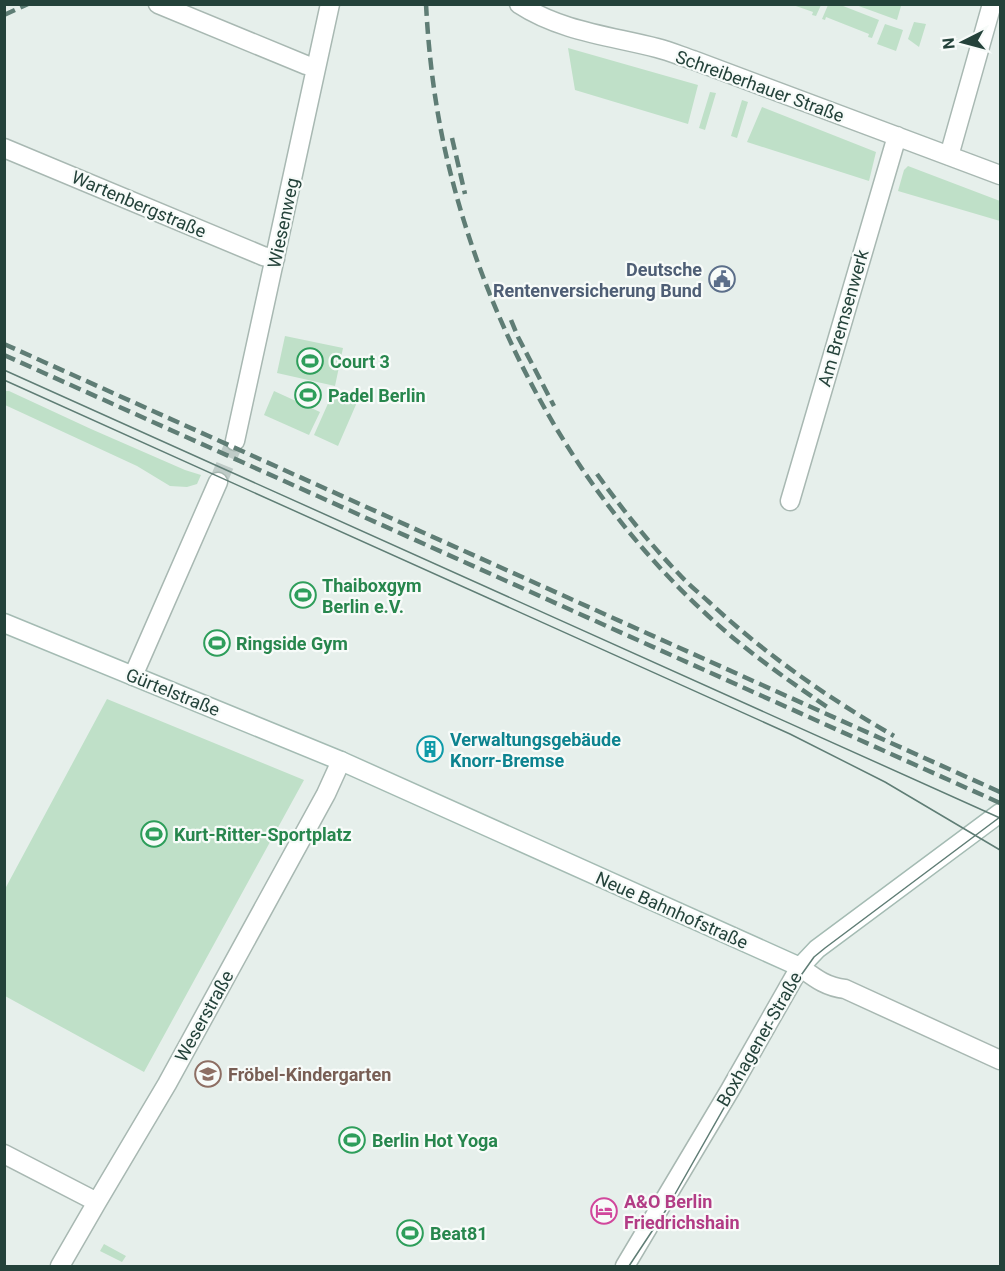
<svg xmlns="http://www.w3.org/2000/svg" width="1005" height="1271" viewBox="0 0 1005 1271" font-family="Roboto,sans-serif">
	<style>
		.green { fill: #bfe0c8 }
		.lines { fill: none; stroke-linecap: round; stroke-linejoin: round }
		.minor-tunnel { stroke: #bfccc8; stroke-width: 18; stroke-dasharray: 18 9; stroke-linecap: butt }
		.minor-casing { stroke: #a8b8b2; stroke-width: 21 }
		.tertiary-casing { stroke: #a8b8b2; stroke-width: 21 }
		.secondary-casing { stroke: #a4bbb3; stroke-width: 21 }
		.minor { stroke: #fff; stroke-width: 18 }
		.tertiary { stroke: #fff; stroke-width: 18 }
		.secondary { stroke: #fff; stroke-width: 18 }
		.tram { stroke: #5f7d75; stroke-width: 1.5 }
		.rail { stroke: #5f7d75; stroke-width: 4.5; stroke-dasharray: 12 6; stroke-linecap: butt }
		.labels { text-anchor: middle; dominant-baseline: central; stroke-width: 4.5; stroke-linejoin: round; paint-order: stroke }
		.street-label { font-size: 18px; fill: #24423a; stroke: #f7fbf9 }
		.service-label { font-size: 18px; font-weight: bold; fill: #4e5e75; stroke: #f7fbf9; text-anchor: end }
		.leisure-label { font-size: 18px; font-weight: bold; fill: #27864d; stroke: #f7fbf9; text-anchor: start }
		.culture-label { font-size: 18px; font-weight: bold; fill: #0d838f; stroke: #f7fbf9; text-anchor: start }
		.education-label { font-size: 18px; font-weight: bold; fill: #785e54; stroke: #f7fbf9; text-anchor: start }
		.hotel-label { font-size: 18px; font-weight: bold; fill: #b23c85; stroke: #f7fbf9; text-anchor: start }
	</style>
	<rect width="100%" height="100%" fill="#e6efeb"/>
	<path class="green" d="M838,4l41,16 -7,18 -4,-1 1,-3 -43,-17 -1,3 -3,-1 6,-14z
		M894,4l7,2 -4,14 -41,-15z
		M793,5h28l-5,11 -4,-1 1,-3z
		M914,22l12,2 -7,23 -11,-8z
		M885,24l18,6 -7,21 -19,-7z
		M568,48l130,37 -10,39 -113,-34z
		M710,92l6,1 -11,37 -6,-2z
		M742,100l6,2 -11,36 -6,-2z
		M762,107l114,45 -7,29 -122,-39z
		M908,166l92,35v20l-102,-30 6,-21z
		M285,336l58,12 -8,38 -58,-13z
		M334,390l24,10 -20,46 -24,-11z
		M5,391h4l82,38 94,41 16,5 -4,9 -10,3 -17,-1 -33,-20 -132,-61z
		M274,391l46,21 -11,23 -45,-20z
		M107,699l197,81 -160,292 -139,-76v-107z
		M104,1244l22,12 -4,6 -22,-11z"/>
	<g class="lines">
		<path class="minor-tunnel" d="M218,482l17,-41"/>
		<g class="minor-casing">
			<path id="minor" d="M158,4l148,61 10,3
				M519,4c41,27 91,32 138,44 12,3 24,8 36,12l307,115
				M4,148l259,108 12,3
				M949,156l43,-152
				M235,441l95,-437
				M790,501l107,-365
				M133,676l85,-194
				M800,967c15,11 26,20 45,22l155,71
				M4,1154l93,48
				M60,1266l37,-64 70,-118 159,-290 15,-33"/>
		</g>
		<g class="tertiary-casing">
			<path id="tertiary" d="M625,1266l105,-176 70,-123"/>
		</g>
		<g class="secondary-casing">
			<path id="secondary" d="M4,623l337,138 459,206 17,-18 183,-136"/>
		</g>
		<use href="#minor" class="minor"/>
		<use href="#tertiary" class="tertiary"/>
		<use href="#secondary" class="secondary"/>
		<path class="tram" d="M4,370l996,448
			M4,380l786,354 95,48 115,68
			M629,1266l37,-56 126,-222 22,-31 11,-9 175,-131"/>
		<path class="rail" d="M426,4c3,59 11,118 26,175 42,162 129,319 252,433 39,37 81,66 126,97
			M4,15l24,-11
			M452,138l13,56
			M511,320l7,17 36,69
			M4,344l996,448
			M4,355l996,448
			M597,474c25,35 52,69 82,100 9,10 20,19 30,28 56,52 119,96 185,134"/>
	</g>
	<defs>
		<g id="civic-ring" transform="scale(1.35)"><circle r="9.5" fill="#f7fbf9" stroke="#5c6f8a" stroke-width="1.5"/><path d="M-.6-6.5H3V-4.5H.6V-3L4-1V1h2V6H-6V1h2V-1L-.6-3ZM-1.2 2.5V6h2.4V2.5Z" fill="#5c6f8a"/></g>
		<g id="stadium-ring" transform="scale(1.35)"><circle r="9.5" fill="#f7fbf9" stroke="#2e9e5b" stroke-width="1.5"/><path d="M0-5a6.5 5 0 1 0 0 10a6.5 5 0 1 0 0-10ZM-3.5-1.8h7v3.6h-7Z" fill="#2e9e5b"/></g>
		<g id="building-ring" transform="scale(1.35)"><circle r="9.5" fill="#f7fbf9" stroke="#0f9aa8" stroke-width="1.5"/><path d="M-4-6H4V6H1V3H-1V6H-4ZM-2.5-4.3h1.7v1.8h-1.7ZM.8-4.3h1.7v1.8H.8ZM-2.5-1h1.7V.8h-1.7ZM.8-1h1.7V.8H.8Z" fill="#0f9aa8"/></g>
		<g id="school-ring" transform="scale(1.35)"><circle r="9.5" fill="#f7fbf9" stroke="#8d6e63" stroke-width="1.5"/><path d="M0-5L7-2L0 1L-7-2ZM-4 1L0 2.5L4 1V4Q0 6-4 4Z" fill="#8d6e63"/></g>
		<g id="hotel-ring" transform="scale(1.35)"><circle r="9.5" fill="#f7fbf9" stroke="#d1479c" stroke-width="1.5"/><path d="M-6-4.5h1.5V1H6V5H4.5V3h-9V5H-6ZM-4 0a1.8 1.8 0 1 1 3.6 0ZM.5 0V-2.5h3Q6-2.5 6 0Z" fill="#d1479c"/></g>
	</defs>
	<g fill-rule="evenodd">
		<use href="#civic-ring" x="722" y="279"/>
		<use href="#stadium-ring" x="310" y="361"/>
		<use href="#stadium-ring" x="308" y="395"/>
		<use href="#stadium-ring" x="303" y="595"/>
		<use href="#stadium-ring" x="217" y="643"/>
		<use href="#building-ring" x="430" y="749"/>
		<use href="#stadium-ring" x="154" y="834"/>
		<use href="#school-ring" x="208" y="1074"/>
		<use href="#stadium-ring" x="352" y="1140"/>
		<use href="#hotel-ring" x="604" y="1211"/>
		<use href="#stadium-ring" x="410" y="1233"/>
	</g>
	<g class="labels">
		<g class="street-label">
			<text transform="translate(760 86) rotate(20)">Schreiberhauer Straße</text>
			<text transform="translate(139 204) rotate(23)">Wartenbergstraße</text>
			<text transform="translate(283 223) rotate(-78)">Wiesenweg</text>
			<text transform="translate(843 318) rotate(-74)">Am Bremsenwerk</text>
			<text transform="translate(173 692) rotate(22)">Gürtelstraße</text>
			<text transform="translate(672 910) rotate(24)">Neue Bahnhofstraße</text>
			<text transform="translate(204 1016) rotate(-61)">Weserstraße</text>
			<text transform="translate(759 1039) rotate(-60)">Boxhagener Straße</text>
		</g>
		<g class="service-label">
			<text x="702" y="269">Deutsche<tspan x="702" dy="21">Rentenversicherung Bund</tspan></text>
		</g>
		<g class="leisure-label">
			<text x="330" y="361">Court 3</text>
			<text x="328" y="395">Padel Berlin</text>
			<text x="322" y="585">Thaiboxgym<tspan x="322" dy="21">Berlin e.V.</tspan></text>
			<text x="236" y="643">Ringside Gym</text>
			<text x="174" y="834">Kurt-Ritter-Sportplatz</text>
			<text x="372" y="1140">Berlin Hot Yoga</text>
			<text x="430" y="1233">Beat81</text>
		</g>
		<g class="culture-label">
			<text x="450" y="739">Verwaltungsgebäude<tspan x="450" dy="21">Knorr-Bremse</tspan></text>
		</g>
		<g class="education-label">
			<text x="228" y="1074">Fröbel-Kindergarten</text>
		</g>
		<g class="hotel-label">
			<text x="624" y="1201">A&amp;O Berlin<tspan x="624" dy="21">Friedrichshain</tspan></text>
		</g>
	</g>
	<rect width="1005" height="1271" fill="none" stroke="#24423a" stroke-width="12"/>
	<g transform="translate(963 42) rotate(264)" stroke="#f7fbf9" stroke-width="4.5" paint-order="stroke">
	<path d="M0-4.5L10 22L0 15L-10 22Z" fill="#24423a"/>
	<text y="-9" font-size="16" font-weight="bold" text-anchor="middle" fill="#24423a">N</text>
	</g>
</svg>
